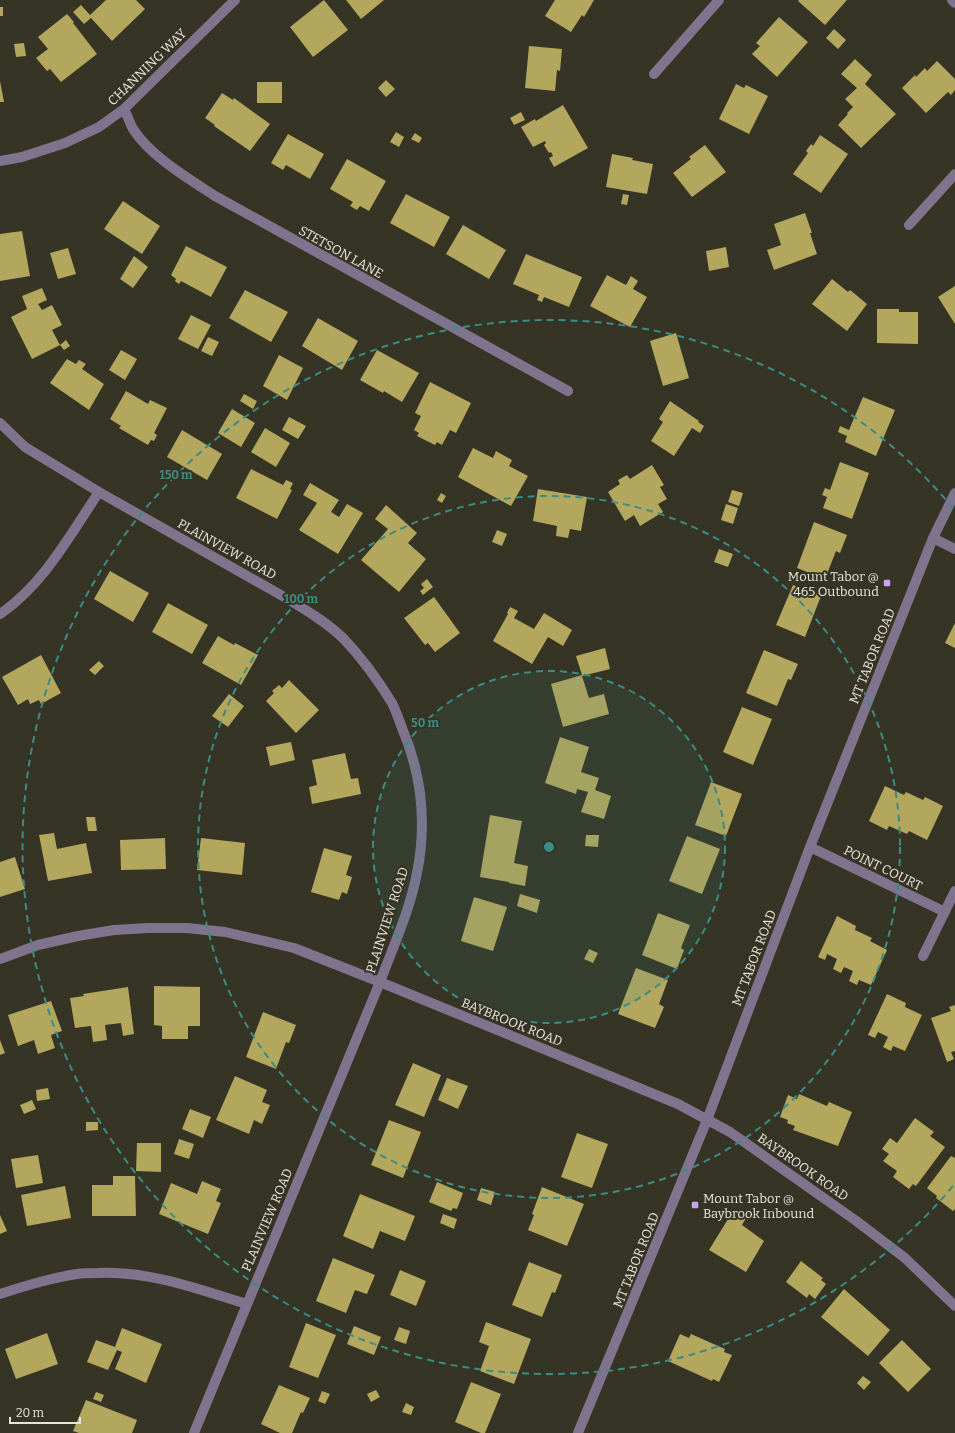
<svg xmlns="http://www.w3.org/2000/svg" width="955" height="1433" viewBox="0 0 955 1433" font-family="Bitter,serif">
	<style>
		.building { fill: #b3a75e }
		.lines { fill: none; stroke-linecap: round; stroke-linejoin: round }
		.minor { stroke: #80738e; stroke-width: 10 }
		.ring { fill: none; stroke: #3a8c84; stroke-width: 2; stroke-dasharray: 7 5 }
		.poi-dot { fill: #c9a5ee; stroke: #363425; stroke-width: 1.5 }
		.labels { text-anchor: middle; dominant-baseline: central; stroke-width: 4; stroke-linejoin: round; paint-order: stroke }
		.street-label { font-size: 13px; fill: #e7e6dd; stroke: #363425 }
		.poi-label { font-size: 13px; fill: #e7e6dd; stroke: #363425; text-anchor: end }
		.centre { fill: #3a8c84; stroke: #363425; stroke-width: 2 }
		.ring-label { font-size: 12px; text-anchor: middle; font-weight: bold; fill: #3a8c84; stroke: #363425; stroke-width: 4; stroke-linejoin: round; paint-order: stroke }
	</style>
	<rect width="100%" height="100%" fill="#363425"/>
	<path class="building" d="M106,0h30l9,9 -33,32 -21,-23 -7,6 -11,-12 8,-7 9,10z
		M324,0l24,30 -35,27 -23,-30z
		M346,0h38l-23,19z
		M555,0h39l-10,17 -2,-2 -11,17 -26,-16z
		M799,0h48l-22,25 -27,-24z
		M0,7h3v9h-3z
		M67,14l7,8 -1,1 24,31 -36,28 -11,-13 -3,2 -11,-13 12,-9 -10,-12z
		M779,17l29,25 -31,35 -25,-23 8,-8 -4,-3z
		M834,29l12,11 -8,9 -12,-11z
		M24,43l2,13 -10,1 -2,-13z
		M529,46l33,3 -2,22 -3,-1 -2,21 -30,-3z
		M855,59l17,16 -7,9 31,30 -35,34 -23,-23 10,-11 -1,-1 6,-6 -8,-8 12,-11 -16,-14z
		M937,61l18,18v11l-4,5 -3,-3 -22,21 -24,-25 13,-13 1,2 9,-9 2,3z
		M386,80l9,9 -9,8 -8,-9z
		M0,81l4,21h-4z
		M257,82h25v21h-25z
		M736,84l8,4 2,-3 22,11 -19,38 -30,-15z
		M222,93l11,7 1,-2 36,26 -20,27 -36,-25 1,-1 -10,-7z
		M563,105l25,43 -34,19 -5,-9 4,-2 -2,-4 -2,1 -5,-8 2,-2 -1,-2 -12,6 -12,-20 14,-8 1,2z
		M521,112l4,8 -11,5 -4,-7z
		M396,132l8,5 -5,10 -9,-5z
		M415,133l7,5 -3,5 -8,-4z
		M288,134l36,20 -14,25 -24,-14 -3,5 -12,-7z
		M820,135l28,19 -27,39 -28,-19 15,-21 -2,-2 5,-7 2,2z
		M705,145l21,27 -34,25 -19,-24 18,-14 -2,-2z
		M612,154l21,4 -1,2 21,4 -6,30 -41,-7z
		M347,159l39,22 -17,30 -9,-5 -3,4 -7,-4 3,-4 -23,-13z
		M406,194l44,23 -16,30 -44,-24z
		M623,194l6,1 -2,10 -6,-1z
		M123,201l37,25 -18,28 -38,-25z
		M805,213l7,20h-2l7,21 -43,16 -7,-20 14,-5 -7,-21z
		M463,225l43,25 -17,29 -43,-25z
		M22,231l8,45 -30,5v-47z
		M186,246l41,21 -16,30 -30,-16 -2,3 -4,-3 1,-2 -5,-4z
		M726,247l3,20 -20,4 -3,-20z
		M68,248l8,26 -18,5 -8,-26z
		M526,254l56,23 -13,30 -25,-10 -2,5 -5,-2 2,-5 -26,-11z
		M134,256l14,11 -15,21 -13,-9z
		M607,275l19,10 5,-9 7,5 -5,8 14,8 -17,30 -40,-21z
		M832,279l16,13 2,-2 17,14 -20,27 -35,-27z
		M955,286v38l-17,-27z
		M42,288l5,12 -9,4 4,6 10,-5 10,20 -10,5 8,15 -28,14 -21,-42 22,-11 -6,3 -5,-13z
		M245,290l43,22 -17,30 -42,-24z
		M877,309h22v3h19v32l-41,-1z
		M191,315l20,10 -13,24 -20,-10z
		M318,318l40,23 -16,29 -40,-24z
		M676,333l13,45 -26,8 -13,-45z
		M208,337l11,5 -7,14 -11,-5z
		M66,340l4,6 -6,4 -4,-5z
		M121,350l16,9 -12,21 -16,-10z
		M377,350l42,23 -17,29 -18,-11 -1,2 -23,-13z
		M279,355l24,13 -16,32 -24,-14z
		M67,359l9,5 3,-4 7,4 -4,5 22,15 -15,26 -39,-27z
		M430,382l41,21 -15,30 -6,-3 -8,15 -5,-3 -2,3 -18,-9 2,-3 -5,-3 7,-14 -6,-3z
		M126,391l22,13 2,-4 17,8 -13,25 3,2 -3,6 -3,-1 -3,5 -29,-17 2,-2 -11,-7z
		M244,394l13,7 -4,8 -13,-8z
		M863,397l32,13 -19,46 -31,-14 2,-6 -9,-4 2,-6 9,4z
		M670,401l29,20 -1,1 6,4 -4,7 -8,-5 -18,28 -23,-15 12,-19 -4,-3z
		M232,409l23,14 -14,24 -23,-14z
		M289,417l17,9 -8,13 -16,-9z
		M265,428l25,15 -14,24 -25,-15z
		M182,430l40,24 -15,26 -40,-23z
		M473,448l20,10 3,-7 16,9 -3,6 19,10 -17,30 -53,-29z
		M840,462l29,11 -17,46 -29,-11 4,-11 -5,-2 3,-7 5,2z
		M652,465l12,20 -4,2 7,12 -9,5 5,8 -23,14 -6,-11 -9,6 -17,-29 12,-8 -2,-4 9,-5 3,4z
		M251,469l32,16 3,-5 7,3 -3,6 2,1 -15,29 -41,-21z
		M310,483l29,17 -8,12 8,5 8,-13 16,9 -25,41 -39,-24 18,-27 -14,-8z
		M538,489l49,8 -6,34 -11,-2 -2,9 -12,-2 1,-10 -24,-5z
		M732,490l11,3 -4,13 -11,-4z
		M441,493l5,3 -4,7 -5,-3z
		M726,504l12,4 -5,16 -12,-4z
		M386,505l31,28 -9,10 18,16 -27,33 -38,-32 27,-31 -13,-10z
		M814,522l33,13 -7,18 -4,-2 -11,28 -28,-11z
		M497,530l10,4 -5,12 -10,-4z
		M719,549l14,5 -5,13 -14,-5z
		M110,571l39,22 -16,29 -39,-23z
		M427,579l6,8 -10,8 -3,-4 4,-3 -3,-4z
		M793,585l28,11 -16,41 -29,-12z
		M434,597l26,36 -25,19 -7,-9 -3,2 -21,-27z
		M168,603l40,22 -16,29 -40,-22z
		M510,607l8,4 -4,7 20,11 10,-16 28,17 -9,16 -15,-9 -16,27 -39,-23 15,-27 -1,-1z
		M955,623v25l-10,-5z
		M218,636l16,9 1,-2 23,12 -17,30 -39,-22z
		M605,648l5,21 -28,7 7,22 15,-4 5,20 -46,13 -12,-43 31,-9 -6,-19z
		M764,650l34,14 -7,16 -3,-1 -11,27 -31,-13z
		M41,655l20,38 -20,11 -2,-4 -9,4 -2,-5 -10,6 -16,-28z
		M99,661l5,5 -9,9 -6,-5z
		M289,680l30,30 -23,23 -30,-32 8,-8 -2,-2 7,-6 3,3z
		M229,694l15,12 -16,21 -16,-11z
		M742,707l30,12 -19,46 -30,-13z
		M560,737l29,10 -8,25 18,6 -4,12 16,6 -7,23 -23,-7 7,-20 -11,-3 -1,5 -31,-11z
		M291,742l4,18 -25,6 -4,-19z
		M345,753l6,26 7,-1 3,16 -49,10 -3,-17 8,-2 -5,-25z
		M711,782l31,12 -16,42 -31,-11z
		M885,786l19,9 2,-3 17,8 2,-3 18,9 -16,34 -18,-9 -2,3 -18,-8 -2,4 -18,-9z
		M490,815l32,6 -8,42 14,3 -3,20 -16,-3v-1l-29,-5z
		M86,817h9l2,14h-9z
		M54,833l3,16 29,-6 6,30 -44,8 -9,-46z
		M586,835h13l-1,12 -13,-1z
		M687,836l33,13 -18,45 -33,-13z
		M165,838l1,31 -45,1 -1,-30z
		M201,838l44,5 -3,32 -45,-5z
		M324,848l28,8 -6,19 6,2 -5,17 -5,-2 -3,8 -28,-8z
		M15,857l10,32 -25,8v-35z
		M520,894l20,6 -3,13 -20,-7z
		M474,897l33,10 -14,44 -32,-10z
		M658,913l32,12 -9,23 3,2 -7,19 -35,-14z
		M837,916l19,10 -1,4 17,8 -2,3 17,9 -16,35 -12,-5 -2,5 -8,-4 4,-10 -9,-4 -3,6 -8,-4 4,-10 -10,-5 -2,6 -7,-3z
		M589,949l9,4 -5,10 -9,-4z
		M636,968l32,12 -9,24 5,3 -9,21 -37,-14z
		M154,986l46,1v39h-12v13h-26v-13l-8,-1z
		M128,987l6,47 -11,2 -2,-13 -16,2 2,15 -14,2 -2,-16 -16,2 -5,-30 14,-2 -1,-2z
		M887,994l19,9 -1,4 17,8 -17,36 -12,-5 -2,5 -8,-4 5,-10 -10,-5 -3,6 -7,-3z
		M51,1001l11,30 -11,4 4,13 -17,6 -4,-14 -16,6 -10,-31z
		M955,1005v46l-4,1 3,7 -7,3 -16,-44 20,-7 -2,-4z
		M263,1012l33,13 -7,18 -3,-1 -10,27 -30,-12z
		M0,1040l5,13 -5,2z
		M413,1063l28,12 -17,42 -29,-12z
		M235,1076l32,14 -5,12 8,3 -8,19 -8,-4 -5,14 -33,-14z
		M447,1078l21,8 -10,23 -20,-9z
		M48,1088l2,11 -13,2 -1,-11z
		M799,1094l28,12 2,-4 23,10 -14,34 -45,-16 2,-4 -8,-3 1,-3 -8,-3 8,-22 9,4z
		M32,1100l4,9 -12,5 -4,-9z
		M190,1109l21,8 -8,21 -21,-9z
		M915,1118l19,14 -4,4 15,11 -29,39 -3,-2 -4,5 -16,-12 4,-6 -14,-10 6,-7 -7,-5 8,-11 7,5z
		M389,1120l32,12 -18,46 -32,-13z
		M86,1122h12v8l-12,1z
		M577,1133l31,11 -16,44 -31,-11z
		M179,1139l15,5 -5,15 -15,-5z
		M137,1143h24v29l-25,-1z
		M38,1155l5,28 -27,5 -5,-29z
		M951,1156l4,2v51l-2,2 -17,-13 1,-2 -10,-8z
		M113,1176h22l1,40h-44v-31h21z
		M202,1181l19,8 -5,12 5,2 -13,31 -49,-20 12,-31 26,11z
		M437,1182l26,11 -6,16 -4,-1 -2,3 -22,-9z
		M65,1186l6,32 -44,8 -6,-31z
		M542,1187l42,17 -17,42 -39,-16 6,-15 -2,-1z
		M481,1188l14,4 -4,13 -14,-5z
		M360,1194l55,22 -10,25 -25,-10 -7,18 -30,-13z
		M733,1211l13,7 -4,7 22,16 -18,31 -37,-22z
		M443,1214l14,5 -3,10 -14,-6z
		M0,1215l7,16 -7,3z
		M333,1258l42,17 -8,19 -12,-4 -9,23 -30,-12z
		M801,1261l22,17 -2,2 5,4 -11,15 -6,-5 -2,4 -21,-16z
		M529,1262l33,13 -7,18 -3,-1 -10,25 -30,-12z
		M400,1270l26,11 -10,25 -26,-11z
		M844,1289l46,41 -22,26 -47,-39z
		M486,1322l45,17 -17,45 -34,-13 9,-25 -10,-4z
		M306,1323l30,12 -18,43 -29,-11z
		M354,1326l27,11 -7,18 -27,-11z
		M399,1327l11,4 -4,13 -12,-4z
		M122,1328l40,16 -16,39 -31,-14 7,-17 -5,-2 -9,20 -21,-8 9,-22 19,7z
		M47,1333l11,31 -42,15 -11,-30z
		M680,1334l9,4 2,-4 34,15 -1,3 8,3 -13,27 -6,-3 -1,2 -44,-20z
		M902,1340l29,29 -23,23 -29,-29z
		M863,1376l8,6 -7,8 -7,-7z
		M471,1382l30,12 -16,39h-4l-26,-11z
		M279,1385l31,13 -7,15 -2,-1 -9,21h-12l-19,-9z
		M376,1390l4,7 -9,5 -4,-8z
		M322,1391l8,3 -5,10 -7,-3z
		M96,1392l8,3 -3,7 -8,-3z
		M86,1400l51,20 -5,13h-53l-6,-2z
		M406,1403l8,4 -3,8 -9,-3z"/>
	<g class="lines">
		<path class="minor" d="M952,0l3,3
			M654,74l65,-74
			M124,109c3,6 6,14 9,20 17,27 56,50 82,67l353,195
			M0,161l22,-4 43,-14 34,-16 25,-18 111,-109
			M909,225l46,-51
			M0,423l25,24 74,45 187,106c20,12 40,24 57,40 19,20 35,42 49,65 4,8 7,17 10,25 20,47 25,95 15,145 -7,37 -24,74 -37,109l-186,451
			M933,538l22,11
			M0,614c44,-30 70,-79 99,-122
			M810,847l135,65
			M923,956l32,-65
			M0,959l38,-14 40,-9 36,-6 34,-2h39l38,4 69,16 86,34 298,122 52,28 125,88 50,38 50,48
			M0,1294c25,-8 50,-16 77,-20 6,-1 14,-1 21,-1 52,-2 100,16 148,31
			M578,1433l129,-313 103,-273 123,-309 22,-45"/>
	</g>
	<circle cx="549" cy="847" r="176" fill="#3a8c84" fill-opacity=".12"/>
	<g class="ring">
		<circle cx="549" cy="847" r="176"/>
		<circle cx="549" cy="847" r="351"/>
		<path d="M953 1186A527 527 0 1 1 953 508"/>
	</g>
	<g class="poi-dot">
		<rect x="883" y="579" width="8" height="8" rx="2"/>
		<rect x="691" y="1201" width="8" height="8" rx="2"/>
	</g>
	<g class="labels">
		<g class="street-label">
			<text transform="translate(147 67) rotate(-44)">CHANNING WAY</text>
			<text transform="translate(341 252) rotate(29)">STETSON LANE</text>
			<text transform="translate(227 549) rotate(29)">PLAINVIEW ROAD</text>
			<text transform="translate(872 656) rotate(-68)">MT TABOR ROAD</text>
			<text transform="translate(883 868) rotate(26)">POINT COURT</text>
			<text transform="translate(387 920) rotate(-72)">PLAINVIEW ROAD</text>
			<text transform="translate(754 958) rotate(-69)">MT TABOR ROAD</text>
			<text transform="translate(512 1022) rotate(22)">BAYBROOK ROAD</text>
			<text transform="translate(803 1167) rotate(35)">BAYBROOK ROAD</text>
			<text transform="translate(267 1220) rotate(-67)">PLAINVIEW ROAD</text>
			<text transform="translate(636 1260) rotate(-68)">MT TABOR ROAD</text>
		</g>
		<g class="poi-label">
			<text x="879" y="576">Mount Tabor @<tspan x="879" dy="15">465 Outbound</tspan></text>
			<text x="703" y="1198" text-anchor="start">Mount Tabor @<tspan x="703" dy="15">Baybrook Inbound</tspan></text>
		</g>
	</g>
	<circle cx="549" cy="847" r="6" class="centre"/>
	<g class="ring-label">
		<text x="176" y="479">150 m</text>
		<text x="301" y="603">100 m</text>
		<text x="425" y="727">50 m</text>
	</g>
	<path d="M10 1417v6h70v-6" fill="none" stroke="#e7e6dd" stroke-width="2"/>
	<text x="16" y="1417" font-size="12" fill="#e7e6dd" stroke="#363425" stroke-width="3" paint-order="stroke">20 m</text>
</svg>
